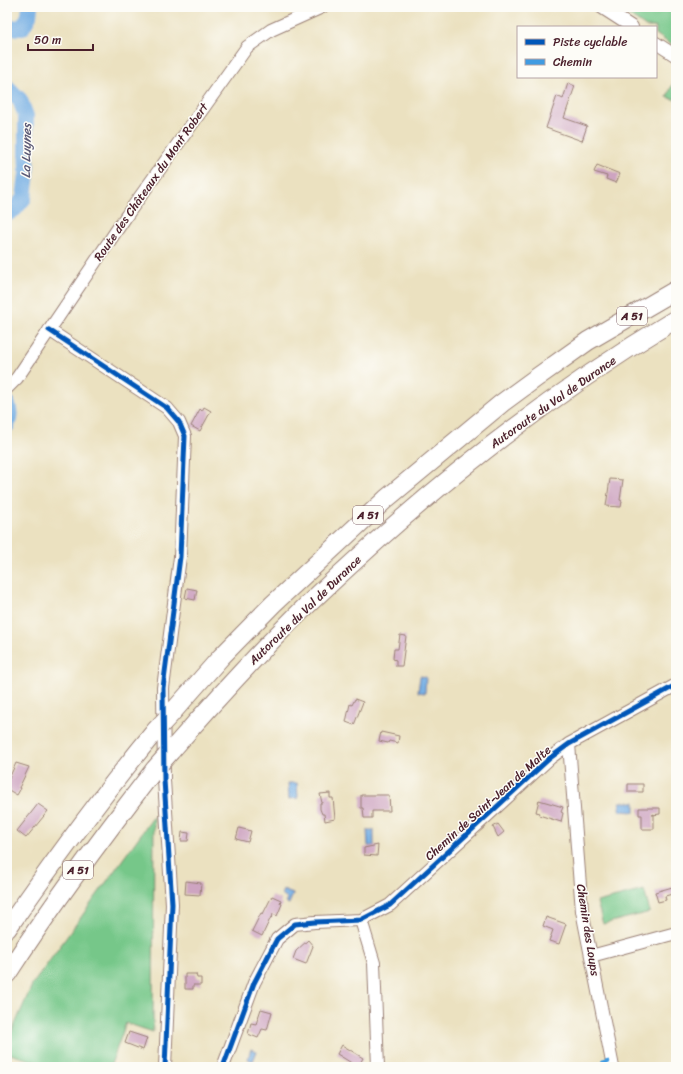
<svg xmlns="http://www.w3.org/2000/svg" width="683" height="1074" viewBox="0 0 683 1074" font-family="Sriracha,sans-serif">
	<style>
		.green { fill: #76c789; stroke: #60735a }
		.water { fill: #73ade3; stroke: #5e6687 }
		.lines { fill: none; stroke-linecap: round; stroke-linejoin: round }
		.river { stroke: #73ade3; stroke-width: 16 }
		.building { fill: #cea4c1 }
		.minor-casing { stroke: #9a8076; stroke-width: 14 }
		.highway-casing { stroke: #9a8076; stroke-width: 20 }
		.minor { stroke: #fff; stroke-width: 12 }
		.highway { stroke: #fff; stroke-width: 18 }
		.highway-bridge-casing { stroke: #9a8076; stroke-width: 20; stroke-linecap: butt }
		.highway-bridge { stroke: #fff; stroke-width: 18 }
		.quiet { stroke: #409be1; stroke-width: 4; stroke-dasharray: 8 4; stroke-linecap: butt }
		.cycleway-casing { stroke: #fdfcf7; stroke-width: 8 }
		.cycleway { stroke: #0057b8; stroke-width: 5 }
		.labels { text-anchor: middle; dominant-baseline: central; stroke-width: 3; stroke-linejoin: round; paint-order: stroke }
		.shield { fill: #fdfcf7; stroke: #806168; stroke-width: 1 }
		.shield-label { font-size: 11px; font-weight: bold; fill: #4a1f2b }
		.street-label { font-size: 12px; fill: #4a1f2b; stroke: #fdfcf7 }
		.water-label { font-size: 13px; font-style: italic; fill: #5a5875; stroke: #fdfcf7 }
	</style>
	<rect width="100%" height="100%" fill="#fdfcf7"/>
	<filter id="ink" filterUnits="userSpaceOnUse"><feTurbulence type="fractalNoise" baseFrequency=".025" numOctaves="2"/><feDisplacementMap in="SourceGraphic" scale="8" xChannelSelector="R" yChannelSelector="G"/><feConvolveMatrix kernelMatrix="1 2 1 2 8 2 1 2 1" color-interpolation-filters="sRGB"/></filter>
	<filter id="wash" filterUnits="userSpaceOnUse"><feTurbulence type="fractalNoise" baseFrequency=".012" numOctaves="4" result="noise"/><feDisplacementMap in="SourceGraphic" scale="16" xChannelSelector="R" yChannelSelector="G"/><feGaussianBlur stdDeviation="0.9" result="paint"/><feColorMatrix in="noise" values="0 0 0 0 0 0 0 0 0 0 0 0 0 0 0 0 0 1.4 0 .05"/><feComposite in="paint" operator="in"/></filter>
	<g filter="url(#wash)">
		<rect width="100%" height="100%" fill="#ebe1c0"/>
		<path class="green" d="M617,7h59v41l-20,-14v-7h-10z
			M676,76v24l-9,-3z
			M154,816l-1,216 -27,-9 -16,44h-57l-46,-14v-10l25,-58z
			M644,890l6,22 -47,12 -6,-22z"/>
		<path class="water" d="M420,676l6,1 -1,16 -7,-1z
			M288,783h9l1,15 -9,1z
			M620,802h15v10l-15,-1z
			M367,830h7v16h-6z
			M283,890l10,4 -4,10 -3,-1 2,-4 -7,-4z
			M251,1049l6,2 -4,10 -5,-2z"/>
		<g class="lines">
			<path class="river" d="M7,27l15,1 7,-12 1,-9
				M7,87l13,13 6,16v29l1,28 -3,25 -9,11 -8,5
				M7,403c4,8 3,15 0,22"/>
		</g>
		<g id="blocks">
			<path class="building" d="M568,83l7,3 -11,32 23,8 -5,15 -36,-13 11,-32 6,3z
				M597,165l23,9 -4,9 -10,-4 1,-3 -13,-4z
				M204,407l7,4 -11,20 -9,-5 9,-17 2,2z
				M610,479l13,1 -3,20 2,1 -1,6 -15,-1z
				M187,588l10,2 -2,10 -10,-2z
				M400,635l6,1 -4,30h-6v-6l-3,-1 1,-10h4z
				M355,699l8,3 -9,23 -8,-3 4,-18 2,1z
				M381,732l18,4 -1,7 -9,-2 -1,2 -9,-2z
				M16,763l13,4 -10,21h2l-4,7 -10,-6v-6z
				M628,784h15v8h-15z
				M330,793v5h3l2,21 -10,2 -1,-7h-2l-2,-5v-6h2l-2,-9z
				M361,795h28l1,16h-18v7h-8l-1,-10h-2z
				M539,800l24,7 -2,5 2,1 -2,9 -22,-7 1,-2 -4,-1z
				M38,804l10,7 -22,27 -9,-7z
				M639,808h21v6l-8,1 2,-1v15h-12v-14h-3z
				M498,824l6,8 -6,5 -5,-10z
				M239,828l12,3 -3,11 -12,-3z
				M182,832l7,1 -1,8h-7z
				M378,845l-1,11 -13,-1v-7z
				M186,881l15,2 -1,12 -15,-1z
				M676,886v7l-11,3 1,4 -8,2 -3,-10z
				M272,896l9,4 -1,3 2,1 -5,12 -4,-2 -1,4 -1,-1 -9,19 -10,-5 9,-18 2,1z
				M546,917l20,7 -7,20 -10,-3 4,-11 -10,-4z
				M308,940l5,6 -7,18 -13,-5 3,-8z
				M185,974h11l1,4h4v7h-8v4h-8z
				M261,1009l11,3 -5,18 -5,-1 -4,9 -10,-4 3,-11 5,1z
				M129,1032l18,6 -4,12 -18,-7z
				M342,1045l21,13 -5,9 -21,-13z"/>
		</g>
	</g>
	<g filter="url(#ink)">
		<use href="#blocks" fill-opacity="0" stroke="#9a8076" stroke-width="1"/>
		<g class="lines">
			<g class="minor-casing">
				<path id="minor" d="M601,7l31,20
					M656,43l20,13
					M49,330l118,78 12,14 6,14 -5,121 -17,131 1,92 8,124 -7,163
					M7,388l10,-10 110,-163 120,-168 24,-17 51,-23
					M569,744l13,167 31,156
					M361,920l13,43 4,104
					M591,956l85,-23
					M223,1067l31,-84 23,-44 18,-15 20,-2 46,-2 29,-15 160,-147 19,-14 107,-59"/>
			</g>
			<g class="highway-casing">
				<path id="highway" d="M170,715l51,-58 52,-53 113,-105 116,-96 34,-25 52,-37 88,-51
					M171,751c39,-45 79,-89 121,-131 28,-28 58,-55 88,-82 92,-82 191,-156 296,-219
					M7,929c47,-68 96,-135 149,-199
					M7,974c46,-71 96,-138 148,-205"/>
			</g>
			<use href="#minor" class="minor"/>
			<use href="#highway" class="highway"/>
			<g class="highway-bridge-casing">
				<path id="highway-bridge" d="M156,730l14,-15
					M155,769l16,-18"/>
			</g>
			<use href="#highway-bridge" class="highway-bridge"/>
			<path class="quiet" d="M590,1067l21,-6"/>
			<g class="cycleway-casing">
				<path id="cycleway" d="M49,330l118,78 12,14 6,14 -5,121 -17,131 1,92 8,124 -7,163
					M223,1067l31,-84 23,-44 18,-15 20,-2 46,-2 29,-15 160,-147 19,-14 107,-59"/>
			</g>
			<use href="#cycleway" class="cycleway"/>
		</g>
	</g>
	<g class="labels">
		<g class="shield">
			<rect x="617" y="307" width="30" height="18" rx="3"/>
			<rect x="353" y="506" width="30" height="18" rx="3"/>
			<rect x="63" y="861" width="30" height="18" rx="3"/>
		</g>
		<g class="shield-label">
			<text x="632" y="316">A 51</text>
			<text x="368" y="515">A 51</text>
			<text x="78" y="870">A 51</text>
		</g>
		<g class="street-label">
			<text transform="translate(151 182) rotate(-55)">Route des Châteaux du Mont Robert</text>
			<text transform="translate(553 402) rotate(-35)">Autoroute du Val de Durance</text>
			<text transform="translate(305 610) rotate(-44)">Autoroute du Val de Durance</text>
			<text transform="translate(488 803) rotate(-42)">Chemin de Saint-Jean de Malte</text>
			<text transform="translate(588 930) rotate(81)">Chemin des Loups</text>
		</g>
		<g class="water-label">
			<text transform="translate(26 151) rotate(-89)">La Luynes</text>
		</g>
	</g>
	<rect width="683" height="1074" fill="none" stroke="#fdfcf7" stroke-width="24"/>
	<rect x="517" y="26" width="140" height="52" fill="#fdfcf7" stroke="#b5a4a5"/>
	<rect x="525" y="39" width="20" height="6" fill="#0057b8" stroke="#b5a4a5"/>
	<text x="553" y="46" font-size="12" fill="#4a1f2b">Piste cyclable</text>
	<rect x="525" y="59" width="20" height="6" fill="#409be1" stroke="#b5a4a5"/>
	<text x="553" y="66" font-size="12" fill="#4a1f2b">Chemin</text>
	<path d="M28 44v6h65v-6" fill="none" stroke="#4a1f2b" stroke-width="2"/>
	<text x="34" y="44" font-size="12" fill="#4a1f2b" stroke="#fdfcf7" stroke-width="3" paint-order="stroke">50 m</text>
</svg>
